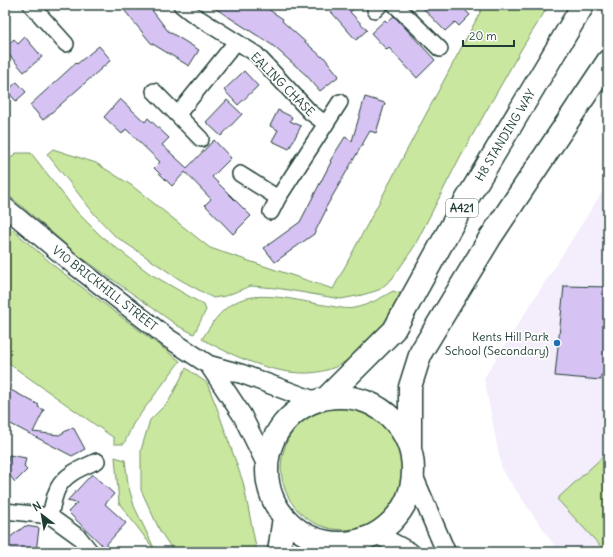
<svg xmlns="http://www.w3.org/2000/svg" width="613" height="557" viewBox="0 0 613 557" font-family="Delius,sans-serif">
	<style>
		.built { fill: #f3edfc }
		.green { fill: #c9e79e; stroke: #749269 }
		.building { fill: #d6c3f4; stroke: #1f3d34 }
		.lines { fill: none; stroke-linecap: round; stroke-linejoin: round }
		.minor-casing { stroke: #1f3d34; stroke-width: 18 }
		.tertiary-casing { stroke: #1f3d34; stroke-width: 21 }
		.trunk-casing { stroke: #1f3d34; stroke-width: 25 }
		.minor { stroke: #fff; stroke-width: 15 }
		.tertiary { stroke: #fff; stroke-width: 18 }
		.trunk { stroke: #fff; stroke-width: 22 }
		.poi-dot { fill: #1f6fb2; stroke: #fff; stroke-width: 1.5 }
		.labels { text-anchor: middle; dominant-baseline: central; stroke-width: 3.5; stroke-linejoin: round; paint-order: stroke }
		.shield { fill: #fff; stroke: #627771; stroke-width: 1 }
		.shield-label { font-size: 11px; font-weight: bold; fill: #1f3d34 }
		.street-label { font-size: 12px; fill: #1f3d34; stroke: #fff }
		.poi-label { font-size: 12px; fill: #1f3d34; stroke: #fff; text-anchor: end }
	</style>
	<rect width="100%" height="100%" fill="#fff"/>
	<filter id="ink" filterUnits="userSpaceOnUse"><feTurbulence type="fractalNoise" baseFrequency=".025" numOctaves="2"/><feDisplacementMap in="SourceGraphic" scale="8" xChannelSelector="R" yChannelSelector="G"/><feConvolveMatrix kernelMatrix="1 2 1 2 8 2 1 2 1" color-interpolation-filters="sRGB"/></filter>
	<g filter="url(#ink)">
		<path class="built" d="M608,183v369h-49l-57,-82 -18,-92z"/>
		<path class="green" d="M484,5h65l-27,43 -62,109 -46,90 -22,32 -13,11 -17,5 -21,4 -65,-11 -25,-2 -26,10 -12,2 -34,-19 -64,-43 -19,-20 -49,-62 6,-5 43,14 35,22 79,63 123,41z
			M16,153h15l46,59 24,24 48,37 55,32 2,5 -12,24 -16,-8 -100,-71 -73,-63v-31l4,-1z
			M5,223l53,46 122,92 -47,63 -9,20h-10v-6l-109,-77z
			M393,291l12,4c-9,12 -18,30 -28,41 -10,10 -33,29 -47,33 -39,14 -94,-11 -128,-30 9,-14 17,-28 32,-36 23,-14 65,-2 90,2 9,1 22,5 30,3 15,-3 27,-10 39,-17z
			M186,368l21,15 10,25 26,74 14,70h-83l-14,-21 -19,-41v-40l9,-30 19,-19z
			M281 468a62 62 0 1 1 124 0a62 62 0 1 1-124 0Z
			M608,452v100h-2l-49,-53z
			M115,457l10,3 3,24 6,22 22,46 -37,-49z"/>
		<path class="building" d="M120,5h28l20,26 31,19 -10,16 -38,-23z
			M210,5h52l21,14 -1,2 40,36 1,-1 16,20 -19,15 -14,-16 -34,-30z
			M325,5h33l-8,7 17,18 -11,10z
			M420,5h40l10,10 -11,11 -4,-4 -10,9z
			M394,16l41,44 -18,18 -28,-30 -2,2 -16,-17 14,-13 2,2z
			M25,37l17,20 -18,15 -19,-22v-3l9,-8 4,5z
			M99,46l12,14 -68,60 -13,-15 46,-42 1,1z
			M244,71l14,15 -20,19 -14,-15z
			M17,82l9,10 -10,9 -9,-10z
			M365,97l20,6 -9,30 -6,-2 -45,78 1,1 -12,24 -39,28 -11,-14 36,-26 31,-60 -1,-1 15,-24 7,4z
			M120,99l25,23 3,-4 21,20 -7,7 25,23 27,-28 17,18 -19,19 39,39 -18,18 -28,-29 6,-6 -26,-27 -13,14 -18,-18 6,-6 -34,-33 -4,5 -18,-17z
			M227,100l15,14 -21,22 -15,-14z
			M278,110l14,7 -2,4 11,5 -12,23 -17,-8 6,-11 -8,-4z
			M564,286l44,1v88h-7v5l-46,-4z
			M9,389l30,16 -1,2 6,3 -11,22 26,3 14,-8 12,22 -13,7 -67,-35v-24z
			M9,455l17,3 -2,9 3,3 -12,12 -9,-11z
			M92,474l22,20 -9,10 21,19 -22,24 -36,-35 9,-9 -10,-2z
			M25,526l14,2 -3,24h-31v-11z"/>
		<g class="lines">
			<g class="minor-casing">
				<path id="minor" d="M31,5l35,39
					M181,5l10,8 65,41 54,58 16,12
					M395,5l45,44
					M375,10l5,-5
					M154,91l47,48
					M178,114l58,-72
					M240,174l38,24
					M271,212l7,-14 62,-96
					M5,511l45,5 29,21 12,15
					M50,516c2,-9 4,-20 8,-28 8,-15 24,-20 39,-27"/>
			</g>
			<g class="tertiary-casing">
				<path id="tertiary" d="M5,207l69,58 94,73 41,27 33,9 73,27
					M209,365l33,50 25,51
					M413,475l33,77
					M376,534l34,18"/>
			</g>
			<g class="trunk-casing">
				<path id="trunk" d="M267 470a73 73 0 1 1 146 0a73 73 0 1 1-146 0Z
					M326,398l68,-68 64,-116 125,-209
					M410,445v-58l11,-35 69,-114 118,-177
					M279,552l5,-35"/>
			</g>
			<use href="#minor" class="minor"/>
			<use href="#tertiary" class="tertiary"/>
			<use href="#trunk" class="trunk"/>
		</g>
	</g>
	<circle class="poi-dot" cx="557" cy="343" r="4"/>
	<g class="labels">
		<rect class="shield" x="446" y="199" width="32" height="18" rx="3"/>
		<g class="shield-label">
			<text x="462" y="208">A421</text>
		</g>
		<g class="street-label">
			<text transform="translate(283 84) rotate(45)">EALING CHASE</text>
			<text transform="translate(505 135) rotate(-59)">H8 STANDING WAY</text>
			<text transform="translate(105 288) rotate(38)">V10 BRICKHILL STREET</text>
		</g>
		<g class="poi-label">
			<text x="549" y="336">Kents Hill Park<tspan x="549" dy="14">School (Secondary)</tspan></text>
		</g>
	</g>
	<rect width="613" height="557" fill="none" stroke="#fff" stroke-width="20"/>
	<rect x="10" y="10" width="593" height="537" fill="none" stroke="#1f3d34" stroke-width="1.5" filter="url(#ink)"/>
	<g transform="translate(42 515) rotate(329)" stroke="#ffffff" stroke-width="3" paint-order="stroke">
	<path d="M0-3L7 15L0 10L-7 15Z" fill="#1f3d34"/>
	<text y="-6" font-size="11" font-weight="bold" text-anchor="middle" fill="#1f3d34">N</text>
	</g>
	<path d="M463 40v6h51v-6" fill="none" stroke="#1f3d34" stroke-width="2"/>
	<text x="469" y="40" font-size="12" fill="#1f3d34" stroke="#ffffff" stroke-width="3" paint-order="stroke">20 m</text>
</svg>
